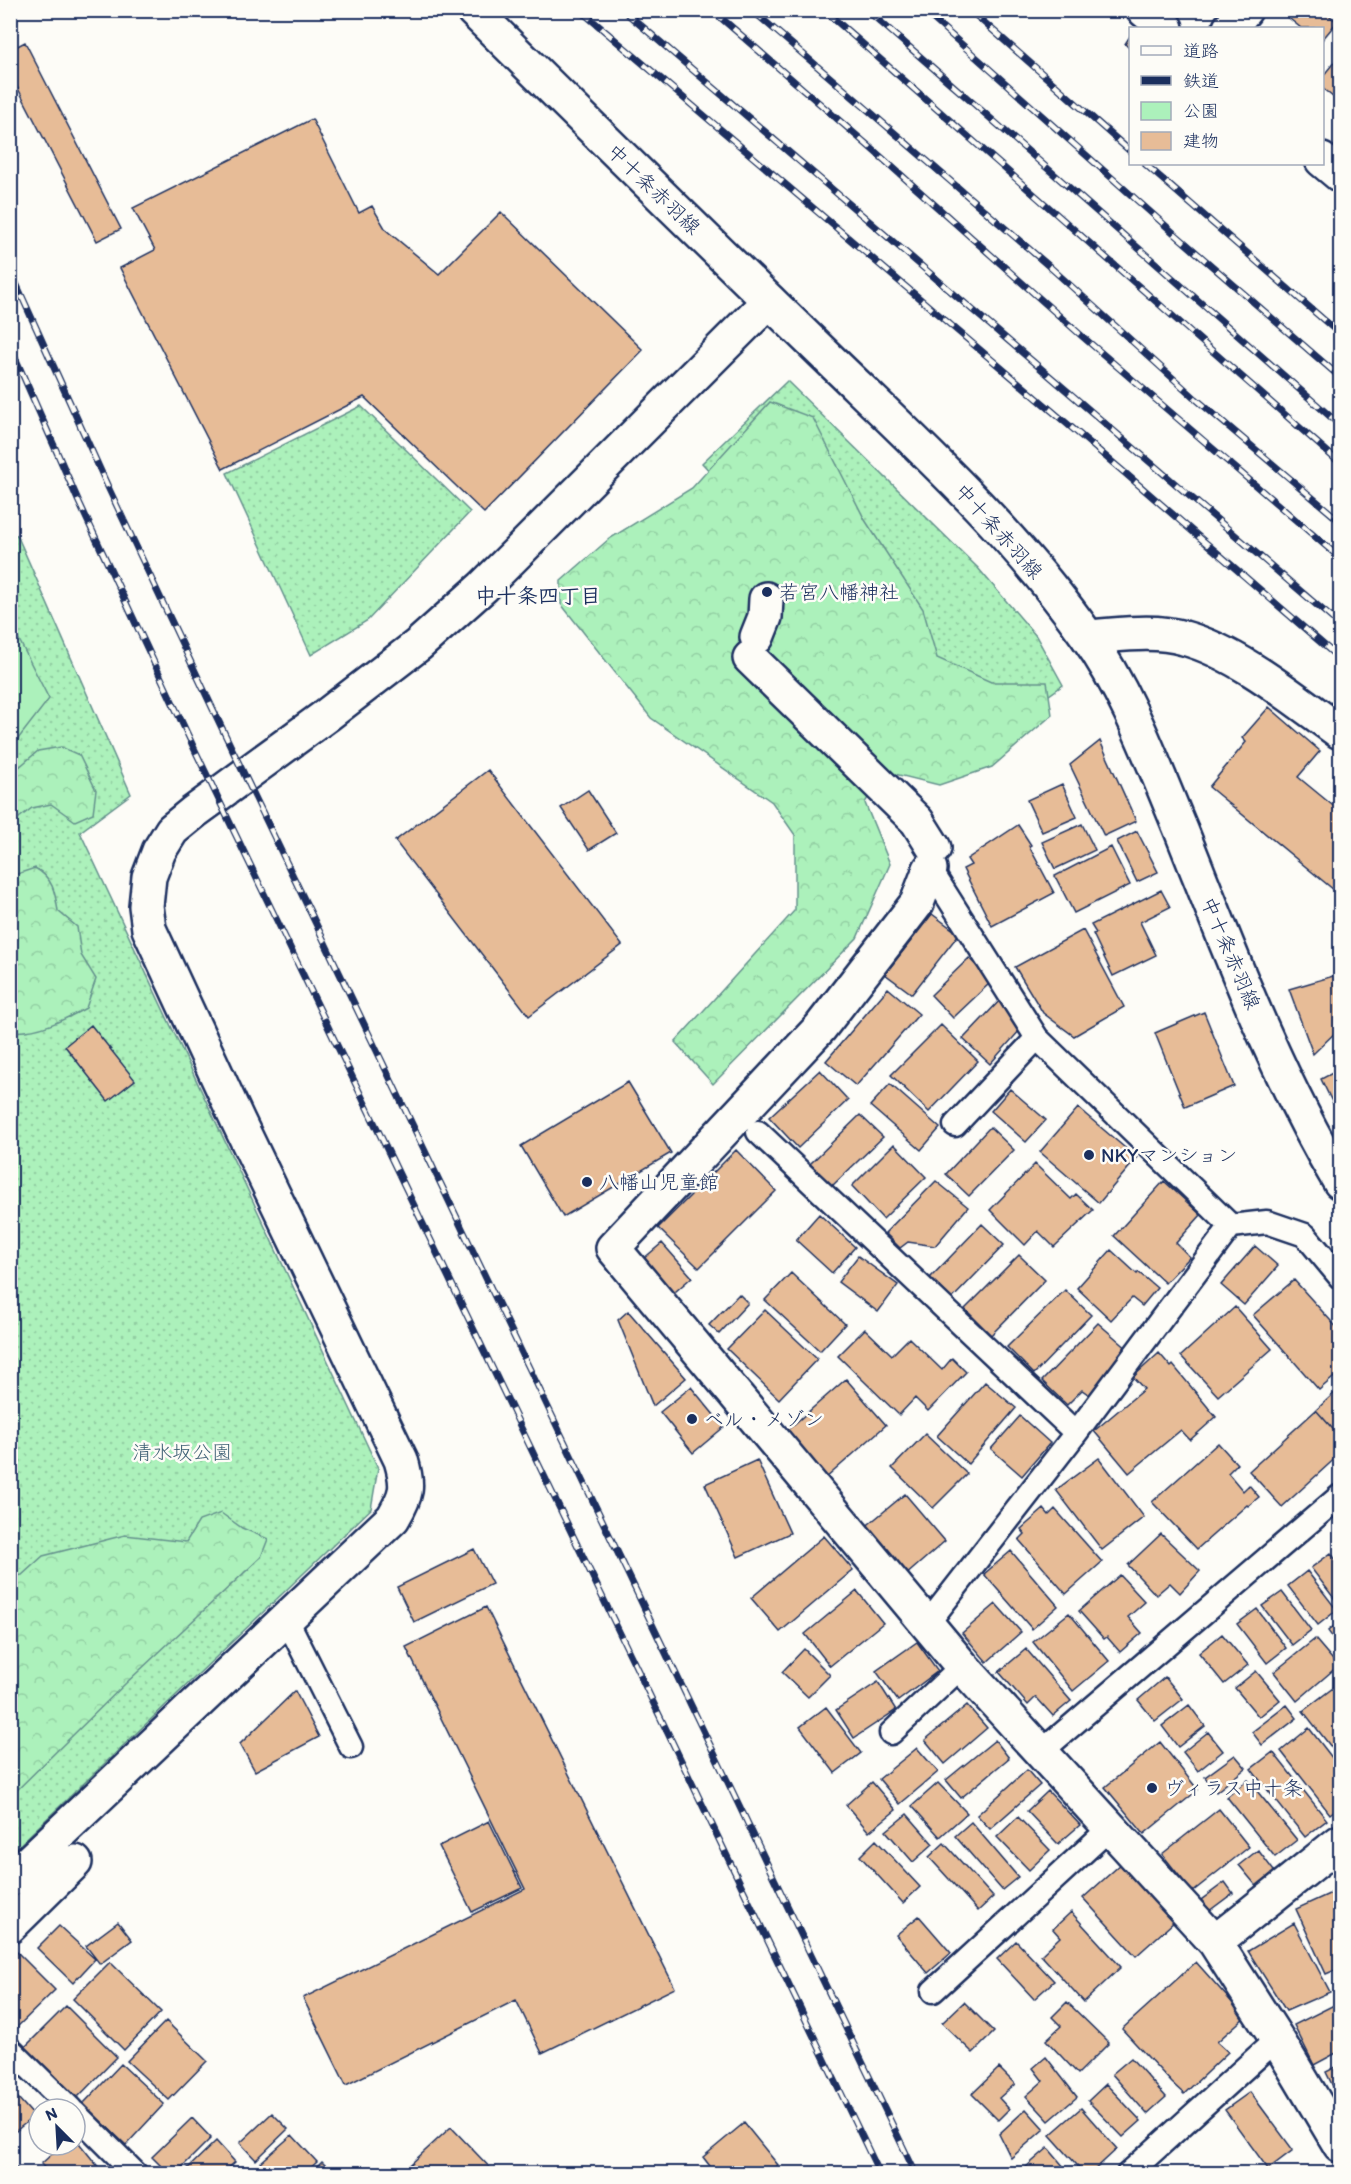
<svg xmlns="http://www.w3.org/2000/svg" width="1351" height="2184" viewBox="0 0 1351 2184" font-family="Itim,'Klee One',sans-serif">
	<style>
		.green { fill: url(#green-dots); stroke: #64908c; stroke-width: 1.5 }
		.forest { fill: url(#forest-crowns); stroke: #64908c; stroke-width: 1.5 }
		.pitch { fill: #acf1bb; stroke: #64908c; stroke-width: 1.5 }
		.building { fill: #e7bc97; stroke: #1b2f5e; stroke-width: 1.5 }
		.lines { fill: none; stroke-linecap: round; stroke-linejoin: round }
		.service-casing { stroke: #1b2f5e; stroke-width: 27 }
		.pedestrian-casing { stroke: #1b2f5e; stroke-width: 38 }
		.minor-casing { stroke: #1b2f5e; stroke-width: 38 }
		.secondary-casing { stroke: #1b2f5e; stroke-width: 38 }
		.service { stroke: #fdfcf7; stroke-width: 22 }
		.pedestrian { stroke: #fdfcf7; stroke-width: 33 }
		.minor { stroke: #fdfcf7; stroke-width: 33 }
		.secondary { stroke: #fdfcf7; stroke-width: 33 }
		.rail-casing { stroke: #1b2f5e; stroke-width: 7 }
		.rail { stroke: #fdfcf7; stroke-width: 4.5; stroke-dasharray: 14; stroke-linecap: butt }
		.poi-dot { fill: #1b2f5e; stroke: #fdfcf7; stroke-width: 2 }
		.labels { text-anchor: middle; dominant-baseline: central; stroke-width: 5; stroke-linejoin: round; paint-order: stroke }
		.street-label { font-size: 20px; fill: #1b2f5e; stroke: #fdfcf7 }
		.poi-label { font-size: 20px; fill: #1b2f5e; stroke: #fdfcf7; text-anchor: start }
		.park-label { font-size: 20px; fill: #3f6075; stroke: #fdfcf7 }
		.neighbourhood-label { font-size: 21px; font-weight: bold; fill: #1b2f5e; stroke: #fdfcf7 }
	</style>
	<defs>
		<pattern id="green-dots" width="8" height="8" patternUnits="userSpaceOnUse" patternTransform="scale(1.5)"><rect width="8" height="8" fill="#acf1bb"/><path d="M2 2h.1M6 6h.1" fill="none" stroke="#93cfa3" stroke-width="1.8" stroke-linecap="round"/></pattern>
		<pattern id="forest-crowns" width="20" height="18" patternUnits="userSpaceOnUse" patternTransform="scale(1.5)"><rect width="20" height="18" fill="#acf1bb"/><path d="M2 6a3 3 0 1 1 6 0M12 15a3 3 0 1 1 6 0" fill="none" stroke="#93cfa3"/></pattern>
	</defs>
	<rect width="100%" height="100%" fill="#fdfcf7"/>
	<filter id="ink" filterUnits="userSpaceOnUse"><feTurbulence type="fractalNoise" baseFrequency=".0167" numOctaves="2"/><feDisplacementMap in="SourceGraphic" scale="12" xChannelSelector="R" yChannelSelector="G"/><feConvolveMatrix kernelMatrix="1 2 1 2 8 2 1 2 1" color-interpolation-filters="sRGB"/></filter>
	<g filter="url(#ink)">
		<path class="green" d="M787,381l191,187 58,68 27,49 -93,67 -268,-289z
			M361,406l109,106 -102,108 -57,35 -84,-182z
			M11,534l6,1 114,259 -51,38 298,636 -7,41 -360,344z"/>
		<path class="forest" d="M770,402l43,16 52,102 58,89 14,49 54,24h56l5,33 -60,52 -53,18 -56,-14 -18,32 25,61 -33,74 -144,146 -38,-42 120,-132v-75l-23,-33 -121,-84 -90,-114v-23l48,-42 83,-51z
			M61,747l18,8 17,35 -3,23 -18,8 -24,-17 -19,4 -21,16v-50l27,-23z
			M35,868c18,10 20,24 23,43l19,16 4,28 15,24 -10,29c-22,12 -50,26 -75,23v-155z
			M221,1513l21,15 26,11 -7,18 -136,127 -114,112v-219l11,-2 21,-19 82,-21 61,7 13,-21z"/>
		<path class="pitch" d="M10,622l39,77 -38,49h-1z"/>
		<path class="building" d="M1289,10h34l14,12 -15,18v-12h-21l-16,-13z
			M1130,36v13l-5,-5z
			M25,42l96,187 -24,12 -87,-168v-23z
			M1340,55v45l-1,2 -17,-14v-11z
			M312,119l47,94 13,-7 14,24 53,44 62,-62 142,138 -159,163 -120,-116 -141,72 -103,-201 35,-18 -22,-42z
			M1269,707l51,44 -22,26 39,32 3,-4v90l-131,-108 37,-45 -4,-4z
			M1100,741l36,80 -32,15 -34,-71z
			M488,770l134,175 -93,71 -134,-175z
			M1062,784l15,33 -35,15 -15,-32z
			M588,790l28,43 -27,17 -28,-42z
			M1082,824l13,26 -40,19 -13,-27z
			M1018,825l13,20 -2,1 25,47 -62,33 -29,-57 8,-4 -4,-6z
			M1137,831l21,41 -21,10 -20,-41z
			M1111,847l19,38 -56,28 -19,-37z
			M1161,890l9,17 -30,15 16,33 -43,21 -20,-42 3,-1 -5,-8z
			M932,914l27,20 -47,60 -27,-20z
			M1083,930l41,77 -50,29 -31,-23 -28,-46z
			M969,958l22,24 -38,36 -22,-23z
			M1340,974v54l-27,26 -24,-65z
			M888,988l31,26 -63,72 -30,-25z
			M1003,997l18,32 -31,35 -27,-25z
			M1204,1012l30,74 -49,21 -30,-74z
			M91,1025l44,55 -27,21 -43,-55z
			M941,1025l37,36 -49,51 -38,-37z
			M1340,1069v49l-19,-39z
			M820,1070l28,30 -50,48 -29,-31z
			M628,1082l43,71 -108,64 -42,-71z
			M890,1084l50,44 -19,22 -51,-44z
			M1010,1089l36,31 -20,22 -35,-31z
			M1078,1108l59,50 -38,45 -59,-51z
			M860,1115l23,22 -51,49 -22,-22z
			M990,1127l24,23 -45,46 -23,-22z
			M894,1144l32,33 -43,42 -31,-33z
			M736,1150l40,41 -77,77 -41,-40z
			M1035,1164l36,35 5,-5 17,16 -39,37 -16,-16 -13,14 -35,-35z
			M936,1181l32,26 -33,39 -27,-4 -8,6 -15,-15z
			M1164,1181l37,34 -25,28 14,14 -25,26 -51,-47z
			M819,1214l36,33 -23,26 -36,-33z
			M982,1224l22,21 -52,54 -22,-21z
			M662,1243l30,34 -25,22 -31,-34z
			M1255,1246l23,20 -34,39 -23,-20z
			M1111,1250l26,24 1,-2 19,16 -15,18 -10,-8 -21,22 -34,-32z
			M1019,1255l26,25 -54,55 -26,-26z
			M858,1256l40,29 -20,27 -40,-30z
			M791,1273l54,51 -25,27 -55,-51z
			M1294,1280l46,51v41l-21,18 -66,-75z
			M1065,1290l26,25 -57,59 -27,-27z
			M739,1294l9,9 -29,31 -10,-9z
			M1235,1307l37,42 -54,47 -37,-40z
			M765,1310l52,49 -38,40 -52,-50z
			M628,1311l58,67 -33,28 -35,-86z
			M1098,1323l31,27 -38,46 -9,-6 -15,15 -25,-24z
			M865,1329l27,26 17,-17 33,32 10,-12 14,14 -38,39 -13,-13 -16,17 -61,-59z
			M1159,1353l12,14 2,-2 43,52 -26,23 -9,-10 -52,43 -35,-42 50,-42 -11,-12z
			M846,1379l40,46 -61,54 -41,-46z
			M985,1382l31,26 -48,56 -31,-28z
			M691,1387l33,40 -31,26 -33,-41z
			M1340,1388v49l-24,-27z
			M1316,1410l24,27v17l-58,53 -33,-36z
			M1020,1416l30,27 -28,33 -31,-27z
			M925,1434l42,40 -34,34 -41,-40z
			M1218,1443l19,21 -9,9 15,18 6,-6 10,12 -11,9 -1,-1 -50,44 -45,-47z
			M1099,1458l45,59 -42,33 -46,-60z
			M757,1460l33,73 -52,24 -33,-73z
			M905,1494l40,47 -40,35 -41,-48z
			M1044,1509l5,6 6,-6 47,53 -36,32 -47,-54 6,-6 -4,-5z
			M1161,1534l39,37 -20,22 -10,-10 -14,12 -28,-30z
			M824,1536l29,34 -73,62 -29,-34z
			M474,1549l18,35 -78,38 -17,-35z
			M1011,1551l47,55 -26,23 -48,-55z
			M1331,1553l9,13v40l-29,-38z
			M1307,1571l30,39 -19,15 -30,-39z
			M1120,1575l25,27 -17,15 14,16 -22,19 -13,-15 -3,2 -25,-28z
			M857,1591l26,32 -53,43 -25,-32z
			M1282,1592l29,38 -19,15 -30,-39z
			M996,1604l25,28 -34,30 -25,-29z
			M486,1607l189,381 -133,65 -26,-53 -170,85 -43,-87 222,-109 -119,-242z
			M1257,1609l29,39 -19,15 -30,-39z
			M1069,1613l40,48 -36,30 -40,-49z
			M1340,1621v27l-12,-17z
			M1222,1634l26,31 -24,19 -25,-31z
			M1315,1639l23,27 -41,35 -23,-29z
			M917,1642l21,29 -40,30 -22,-30z
			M804,1649l26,26 -22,22 -26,-25z
			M1026,1649l45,52 -18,15 -17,-19 -8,8 -29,-33z
			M1256,1671l24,29 -21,17 -24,-29z
			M1165,1677l18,22 -28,22 -17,-21z
			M878,1682l18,28 -42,28 -18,-28z
			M1333,1688l7,9v50l-5,5 -32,-41z
			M295,1691l24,46 -64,34 -15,-27z
			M967,1705l20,23 -42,36 -20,-24z
			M1189,1705l16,21 -27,21 -16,-21z
			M1287,1705l10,13 -35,27 -10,-13z
			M826,1707l35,46 -26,20 -35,-46z
			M1309,1728l31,40v38l-10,8 -49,-63z
			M1208,1732l15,19 -25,20 -15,-19z
			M995,1740l14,18 -48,40 -15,-18z
			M1160,1742l38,48 -54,44 -39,-47z
			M917,1748l21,24 -38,32 -21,-25z
			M1273,1752l54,68 -22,17 -54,-68z
			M1235,1755l11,13 -30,24 -11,-15z
			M1027,1770l13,15 -50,44 -13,-14z
			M1248,1780l49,60 -22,17 -48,-60z
			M872,1782l24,28 -27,22 -23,-27z
			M938,1783l29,30 -27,24 -28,-31z
			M1048,1791l32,34 -22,19 -31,-33z
			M1219,1809l30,38 -57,45 -30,-38z
			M907,1814l26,30 -20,18 -27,-31z
			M1018,1817l32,33 -21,20 -32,-33z
			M489,1821l33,67 -50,24 -33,-66z
			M971,1822l47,55 -16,13 -47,-54z
			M876,1840l44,47 -17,16 -43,-47z
			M944,1843l49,54 -15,14 -49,-54z
			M1258,1850l19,25 -18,14 -20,-24z
			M1121,1864l53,58 -38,34 -53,-58z
			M1225,1882l8,11 -24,18 -8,-11z
			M1340,1889v79l-14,6 -30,-65z
			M1071,1912l50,55 -37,35 -43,-47 19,-18 -7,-8z
			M919,1916l32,37 -23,20 -32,-38z
			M118,1922l14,18 -32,24 -14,-18z
			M1294,1923l36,69 -44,19 -38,-60z
			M59,1926l36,33 -22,24 -36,-35z
			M1016,1941l38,40 -20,18 -37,-40z
			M14,1949l41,41 -42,41 -3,-3v-76z
			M110,1962l51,50 -37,38 -51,-51z
			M1196,1962l49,55 -28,25 11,10 -44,42 -12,-11 -50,-54z
			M964,2002l30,30 -21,21 -31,-30z
			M1067,2002l42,41 -31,31 -32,-34 15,-14 -9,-9z
			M1340,2002v49l-26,14 -20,-40z
			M66,2006l51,51 -41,42 -52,-51z
			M166,2021l41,40 -38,39 -42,-39z
			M1046,2057l31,40 -28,24 -23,-25 17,-15 -10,-13z
			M1131,2058l35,39 -19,17 -35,-40z
			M121,2064l43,40 -38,41 -43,-41z
			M1340,2065v36l-14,-29z
			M999,2068l16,16 -16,14 10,11 -11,11 -26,-26z
			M1106,2084l35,37 -18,16 -35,-36z
			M10,2089l24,27 -24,20z
			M1250,2092l43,58 -25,19 -43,-59z
			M1081,2108l36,41 -27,25h-5l-35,-39z
			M1026,2109l18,20 -33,29 -12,-24z
			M272,2113l16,16 -32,31 -16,-17z
			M192,2118l19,20 -36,36h-6l-17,-17z
			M744,2123l34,42 -11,9h-51l-13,-17z
			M451,2127l45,47h-96z
			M292,2135l25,27 -13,12h-35l-9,-11z
			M75,2138l29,36h-54l-9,-10 21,-19h13z
			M216,2141l19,21 -13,12h-40z
			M1048,2148l22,26h-52z
			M322,2162l12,12h-24z
			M16,2167l6,7h-12z"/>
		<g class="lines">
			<g class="service-casing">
				<path id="service" d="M930,869l107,169 194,188
					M955,1125l82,-87
					M758,1132l318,301
					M286,1618l65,129
					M928,1623l148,-190 155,-207 36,-4 38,13 35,42
					M891,1733l71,-67
					M1042,1751l298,-255
					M933,1991l177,-163
					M10,2049l61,60
					M75,2113l61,61
					M1128,2174l149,-135"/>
			</g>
			<g class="pedestrian-casing">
				<path id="pedestrian" d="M757,637l8,-20 1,-18
					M750,658l167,163 17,27"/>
			</g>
			<g class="minor-casing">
				<path id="minor" d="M1144,10l22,18
					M1230,28l15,-18
					M1322,160l18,15
					M1088,637c31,-2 66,-8 96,1 55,15 110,61 156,94
					M930,869l-13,34 -97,125 -207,220 349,418 253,276 62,97 63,106
					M10,1880l383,-362c14,-24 16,-31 8,-58l-163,-339 -89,-192 -3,-23 3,-29 10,-26 13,-21 22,-18 133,-97 91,-70 65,-58 286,-286
					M10,1926l65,-64
					M1215,1942l125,-100"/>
			</g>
			<g class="secondary-casing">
				<path id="secondary" d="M473,10c116,115 233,230 351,344 92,89 189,177 263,282 41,57 67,130 94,194 48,120 93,242 159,352"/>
			</g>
			<use href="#service" class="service"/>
			<use href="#pedestrian" class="pedestrian"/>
			<use href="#minor" class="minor"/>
			<use href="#secondary" class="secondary"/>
			<g class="rail-casing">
				<path id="rail" d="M580,10l545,463 215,186
					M623,10l717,615
					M712,10l160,139 211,188 257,221
					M752,10l298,257 146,132 144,122
					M824,10l516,453
					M867,10l473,415
					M923,10l252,224 165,143
					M970,10l160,141
					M1145,164l195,170
					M10,270l98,217 112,237 696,1450
					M10,346l68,154 115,246 687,1428"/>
			</g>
			<use href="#rail" class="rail"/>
		</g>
	</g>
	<g class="poi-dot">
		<circle cx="767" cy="592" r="6"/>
		<circle cx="1089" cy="1155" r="6"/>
		<circle cx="587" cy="1182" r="6"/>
		<circle cx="692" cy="1419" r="6"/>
		<circle cx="1152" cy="1788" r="6"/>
	</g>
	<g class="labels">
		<g class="street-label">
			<text transform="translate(654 189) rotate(44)">中十条赤羽線</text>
			<text transform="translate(999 531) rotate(48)">中十条赤羽線</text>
			<text transform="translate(1231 953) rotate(67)">中十条赤羽線</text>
		</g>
		<g class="poi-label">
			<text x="779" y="592">若宮八幡神社</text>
			<text x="1101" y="1155">NKYマンション</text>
			<text x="599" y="1182">八幡山児童館</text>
			<text x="704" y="1419">ベル・メゾン</text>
			<text x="1164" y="1788">ヴィラス中十条</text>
		</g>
		<g class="park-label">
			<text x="182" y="1452">清水坂公園</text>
		</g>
		<g class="neighbourhood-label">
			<text x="538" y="595">中十条四丁目</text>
		</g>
	</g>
	<rect width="1351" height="2184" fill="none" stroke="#fdfcf7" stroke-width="36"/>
	<rect x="18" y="18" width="1315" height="2148" fill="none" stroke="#1b2f5e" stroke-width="2" filter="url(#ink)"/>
	<rect x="1129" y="27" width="195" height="138" fill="#fdfcf7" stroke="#a3aaba" stroke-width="1.5"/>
	<rect x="1141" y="46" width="30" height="9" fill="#fdfcf7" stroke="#a3aaba" stroke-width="1.5"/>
	<text x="1183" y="57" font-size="18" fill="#1b2f5e">道路</text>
	<rect x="1141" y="76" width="30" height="9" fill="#1b2f5e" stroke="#a3aaba" stroke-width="1.5"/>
	<text x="1183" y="87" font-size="18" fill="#1b2f5e">鉄道</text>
	<rect x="1141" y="102" width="30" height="18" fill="#acf1bb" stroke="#a3aaba" stroke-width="1.5"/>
	<text x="1183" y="117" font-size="18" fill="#1b2f5e">公園</text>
	<rect x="1141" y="132" width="30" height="18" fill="#e7bc97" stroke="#a3aaba" stroke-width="1.5"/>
	<text x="1183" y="147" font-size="18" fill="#1b2f5e">建物</text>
	<g transform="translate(57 2127) rotate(336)"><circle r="28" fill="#fdfcf7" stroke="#a3aaba" stroke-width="1.5"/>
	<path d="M0-4.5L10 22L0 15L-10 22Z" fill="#1b2f5e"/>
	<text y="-9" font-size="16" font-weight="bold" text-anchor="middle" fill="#1b2f5e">N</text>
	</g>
</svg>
